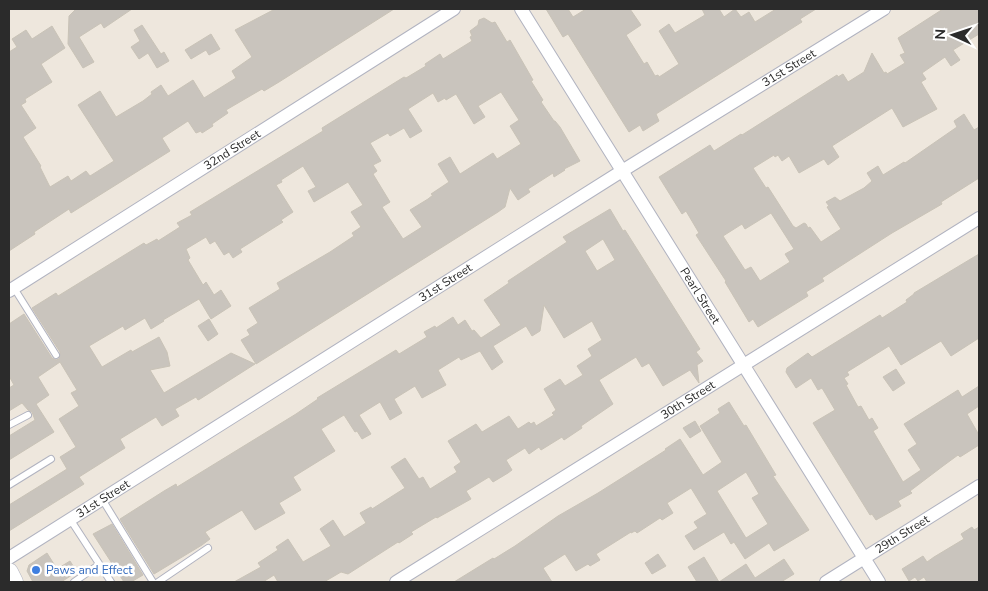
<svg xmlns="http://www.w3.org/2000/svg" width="988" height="591" viewBox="0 0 988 591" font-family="'Nunito Sans',sans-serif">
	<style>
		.building { fill: #c9c4bd; stroke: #c9c3b7; fill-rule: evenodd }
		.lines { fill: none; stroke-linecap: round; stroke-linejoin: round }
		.lane-casing { stroke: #b1b3c0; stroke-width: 8 }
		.street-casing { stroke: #b1b3c0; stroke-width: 14 }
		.secondary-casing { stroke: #b1b3c0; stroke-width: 19 }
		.lane { stroke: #fff; stroke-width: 6 }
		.street { stroke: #fff; stroke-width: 12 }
		.secondary { stroke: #fff; stroke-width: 18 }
		.shop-dot { fill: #3f7fe0; stroke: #fff; stroke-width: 2 }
		.labels { text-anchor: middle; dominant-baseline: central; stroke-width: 5; stroke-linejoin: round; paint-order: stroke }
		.street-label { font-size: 12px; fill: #2b2b2b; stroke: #fff }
		.shop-label { font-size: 12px; fill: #366cbe; stroke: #fff; text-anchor: start }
	</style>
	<rect width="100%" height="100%" fill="#eee7dd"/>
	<path class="building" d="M76,9h56l-28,19 -3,-5 -22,14 15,25 -11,6 -15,-24 1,-28z
		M275,9h119l-115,73 -15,9 -2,-2 -36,21 2,3 -16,11 1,2 -11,7 -1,-2 -5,2 -8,-12 -26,17 8,13 -99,62 -2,-4 -35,23 1,2 -26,17v-199l8,-5 -5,-8 14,-9 6,9 20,-13 13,22 -24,16 11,18 -27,17 1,3 -5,3 15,23 -13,9 18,29 -1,1 10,20 18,-11 3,5 15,-10 4,5 24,-15 -36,-56 22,-14 16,26 27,-16 9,-7 -1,-2 10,-7 7,11 25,-16 11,18 32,-20 -4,-7 20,-14 -17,-27z
		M546,9h22l5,8 13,-8h44l11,16 -15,10 18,29 3,-2 8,14 3,-1 1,2 20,-13 -20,-33 10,-7 6,9 30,-18 -3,-6h17l5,8 11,-8 6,8 8,-5 6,10 21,-13h40l-16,10 2,3 -146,92 3,7 -16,10 -3,-6 -11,7 -61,-98 -5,3z
		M943,9h36v25l-26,16 7,10 -9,6 -6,-9 -23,16 4,6 -5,3 16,27 -34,18 -11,-19 -60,38 7,11 -11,8 -4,-6 -25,14 -10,-17 -7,5 -4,-6 -3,2 -1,-2 -21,13 13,20 2,-1 25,39 3,2 8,-5 2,1 2,4 2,-1 11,15 20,-13 -14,-22 2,-1 -3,-4 9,-5 5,4 24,-13 8,-7 -5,-8 11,-7 5,9 21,-13 1,1 52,-36 -3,-6 10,-7 10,16 5,-3v51l-38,24 1,2 -50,29 -70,45 2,3 -18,11 2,4 -50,31 -5,-8 -4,3 -24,-40 1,-1 -30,-46 3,-2 -13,-22 -4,3 -23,-37 51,-32 4,6 27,-17 1,1 95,-60 1,2 5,-3 5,8 16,-10 8,-19 12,20 2,-1 1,2 18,-11 -5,-8 5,-2 -7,-15zM771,213l23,36 -9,5 5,8 -30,19 -9,-14 -6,3 -22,-34 19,-12 3,5z
		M484,18l8,5 3,-1 12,20 3,-2 23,40 -2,1 12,19 -2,2 13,19h1l5,6 20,34 -16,8 1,1 -11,7 -1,-4 -25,16 2,3 -12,8 -8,-12 -5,19 -7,5 -242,152 -15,-24 9,-5 -3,-5 11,-7 -9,-15 31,-19 -3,-6 53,-31 24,-16 -2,-3 9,-6 -10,-15 12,-7 -15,-23 -34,20 -6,-11 8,-4 -13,-21 -22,14 1,2 -6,3 17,27 -12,8 2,2 -43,27 2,3 -9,6 -4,-6 -5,3 -9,-14 -5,3 -4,-7 -20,12 4,9 -2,2 15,25 3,-3 8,13 7,-5 10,16 -20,13 -12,-20 -36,21 1,1 -13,8 -6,-11 -20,12 -2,-4 -34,20 13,21 29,-17 1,2 27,-15 8,15 3,14 -20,4 14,23 67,-40 24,11 -55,35 -2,1 -2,-3 -21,12 4,7 -17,10 -6,-9 -36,22 5,9 -46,29 5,7 -75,47v-26l58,-36 -7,-12 16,-10 -17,-28 20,-13 -8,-13 6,-3 -17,-28 -22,15 11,18 -13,9 18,28 -45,28v-24l26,-16 -3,-8 -4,-2 -6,-7 -13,8v-23l5,-3 -5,-9v-52l15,-10 28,44 4,2 3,-1 1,-7 -28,-44 24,-15 2,3 86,-53 2,2 11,-6 1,2 22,-14 -3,-4 15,-8 -2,-3 133,-81 -1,-3 82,-51 2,1 20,-12 -1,-2 15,-10 3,5 29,-18 -2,-4 2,-1 -2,-5 8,-6 1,-5zM501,92l18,28 -9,6 11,18 -24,15 -4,-6 -33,21 -10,-17 -12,7 11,18 -18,12 2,1 -5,4 -18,11 12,17 -19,12 -21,-32 8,-5 -17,-28 4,-3 -4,-6 8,-4 -11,-18 18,-10 2,3 14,-8 6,10 12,-7 -14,-22 25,-16 5,9 7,-4 1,2 10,-6 18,30 11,-7 -7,-11z
		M142,25l19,29 3,-2 5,9 -12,7 -9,-15 -9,6 -8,-12 9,-6 -6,-11z
		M211,34l9,15 -11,6 -3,-5 -15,9 -6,-9z
		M610,209l13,22 2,-1 75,119 -4,3 7,9 -6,4 2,18 -9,-13 -27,16 -14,-23 -7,4 -6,-10 -37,23 14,24 -32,22 1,2 -18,12 -2,-3 -21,13 -2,-3 -10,7 -4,-6 -19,12 6,10 -4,3 -15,9 -4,-5 -23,14 5,8 -34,19 -1,-1 -25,15 2,2 -14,9 -1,-1 -50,32 -7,-2 -17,10h-46l-4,-7 -11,7h-29l27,-15 -3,-4 20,-13 -2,-3 12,-8 15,23 28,-16 -11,-17 13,-9 11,17 22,-14 -6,-10 11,-6 1,2 33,-21 -14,-21 14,-9 14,21 4,-2 7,12 27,-17 -3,-5 7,-5 -13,-21 28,-17 6,8 27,-16 9,13 11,-7 2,2 3,-2 2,4 18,-11 -2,-2 4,-3 -12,-21 16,-10 5,7 18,-11 -6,-9 15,-10 -4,-7 14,-9 -10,-19 -28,17 -20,-33 -4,26 -8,5 -6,-10 -33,20 10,16 -11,8 -12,-19 -19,9 -2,-3 -21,13 8,15 -24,13 -7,-12 -21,13 8,14 -12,7 -10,-18 -21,13 12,19 -9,5 -5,-8 -2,1 -11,-17 -23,14 14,22 -42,26 8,13 -22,13 6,10 -30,17 -13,-20 -37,22 5,7 -8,6 -48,29 -34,-55 44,-28 12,-7 1,3 119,-73 22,-15 -1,-1 79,-48 3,4 28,-17 -3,-5 11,-6 1,2 17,-11 5,8 7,-5 7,11 2,-1 7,8 20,-13 -17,-25 25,-17 -1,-2 59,-39 -4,-5zM603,239l12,21 -18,11 -12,-20z
		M979,254v84l-28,18 -10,-15 -40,24 -12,-19 -42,26 2,3 -5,3 4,6 -2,1 12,22 3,-1 8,14 3,-2 6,10 -5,3 30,51 18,-12 -13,-20 9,-6 -13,-20 54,-34 4,7 17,-11v20l-12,8 12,21v10l-19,12 -2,-2 -15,11 -33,25 2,2 -14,8 3,5 -25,14 -4,-6 -2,1 -57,-92 22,-13 -13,-22 -4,2 -7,-12 -15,10 -10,-16 1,-4 21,-15 4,4 68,-42 2,3 25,-16 -1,-2 8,-6v-1z
		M209,319l9,15 -10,7 -10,-15z
		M896,369l9,14 -12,8 -10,-14z
		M729,402l15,24 2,-1 30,50 -3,1 36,54 -35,21 -5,-8 -24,16 -11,-17 -3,2 -7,-12 -30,18 -9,-14 13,-8 -4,-6 13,-8 -16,-26 -24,15 6,10 -11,7 -2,-2 -23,15 -2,-2 -4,2v-1l-35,22 4,6 -10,6 -2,-2 -12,7 -11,-17 -22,14 9,14h-98l39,-24 1,1 21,-13 43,-30 40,-23 68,-43 -1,-1 15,-10 23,36 19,-13 -22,-36 20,-13 -2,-4zM746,472l13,22 -7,4 16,26 -22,14 -29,-47z
		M695,421l6,10 -11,7 -7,-10z
		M112,524l31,51 -12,7h-7l-31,-48z
		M972,527l2,3 5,-3v55h-52l-3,-5 -6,4 -3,-4 -6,4 -7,-12 21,-13 4,6 7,-5 30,-18 -3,-5z
		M47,553l10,16 13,-8 7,11 -16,10h-28l-6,-11 2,-6z
		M658,554l8,12 -14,8 -7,-11z
		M704,557l15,25 27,-18 9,14 29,-19 10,15 -13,8h-84l-9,-15z"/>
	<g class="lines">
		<g class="lane-casing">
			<path id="lane" d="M14,288l42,67
				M9,425l19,-10
				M9,485l42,-26
				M102,499l51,83
				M70,519l41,63
				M74,582l23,-16 1,-3
				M158,582l50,-34"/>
		</g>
		<g class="street-casing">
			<g id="street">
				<path id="s1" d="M521,9l358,573"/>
				<path id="s2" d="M9,291l445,-282"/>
				<path id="s3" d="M9,558l613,-387 262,-162"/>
				<path id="s4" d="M396,582l583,-364"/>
				<path id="s5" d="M826,582l153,-96"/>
			</g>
		</g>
		<g class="secondary-casing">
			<path id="secondary" d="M9,572l5,10"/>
		</g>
		<use href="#lane" class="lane"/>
		<use href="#street" class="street"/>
		<use href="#secondary" class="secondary"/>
	</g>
	<circle class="shop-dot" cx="36" cy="570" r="5"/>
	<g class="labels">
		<g class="street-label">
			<text stroke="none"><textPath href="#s3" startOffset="921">31st Street</textPath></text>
			<text stroke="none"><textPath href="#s2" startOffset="264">32nd Street</textPath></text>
			<text stroke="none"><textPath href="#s3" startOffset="516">31st Street</textPath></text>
			<text stroke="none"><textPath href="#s1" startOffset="338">Pearl Street</textPath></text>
			<text stroke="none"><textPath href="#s4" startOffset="344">30th Street</textPath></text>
			<text stroke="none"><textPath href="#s3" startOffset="111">31st Street</textPath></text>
			<text stroke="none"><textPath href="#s5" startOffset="90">29th Street</textPath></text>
		</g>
		<g class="shop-label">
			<text x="46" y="570">Paws and Effect</text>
		</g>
	</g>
	<rect width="988" height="591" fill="none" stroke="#2b2b2b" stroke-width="20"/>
	<g transform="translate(953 35) rotate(273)" stroke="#ffffff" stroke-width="4" paint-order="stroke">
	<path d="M0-4L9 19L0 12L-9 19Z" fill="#2b2b2b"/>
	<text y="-8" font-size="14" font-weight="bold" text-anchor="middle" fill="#2b2b2b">N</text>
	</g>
</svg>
